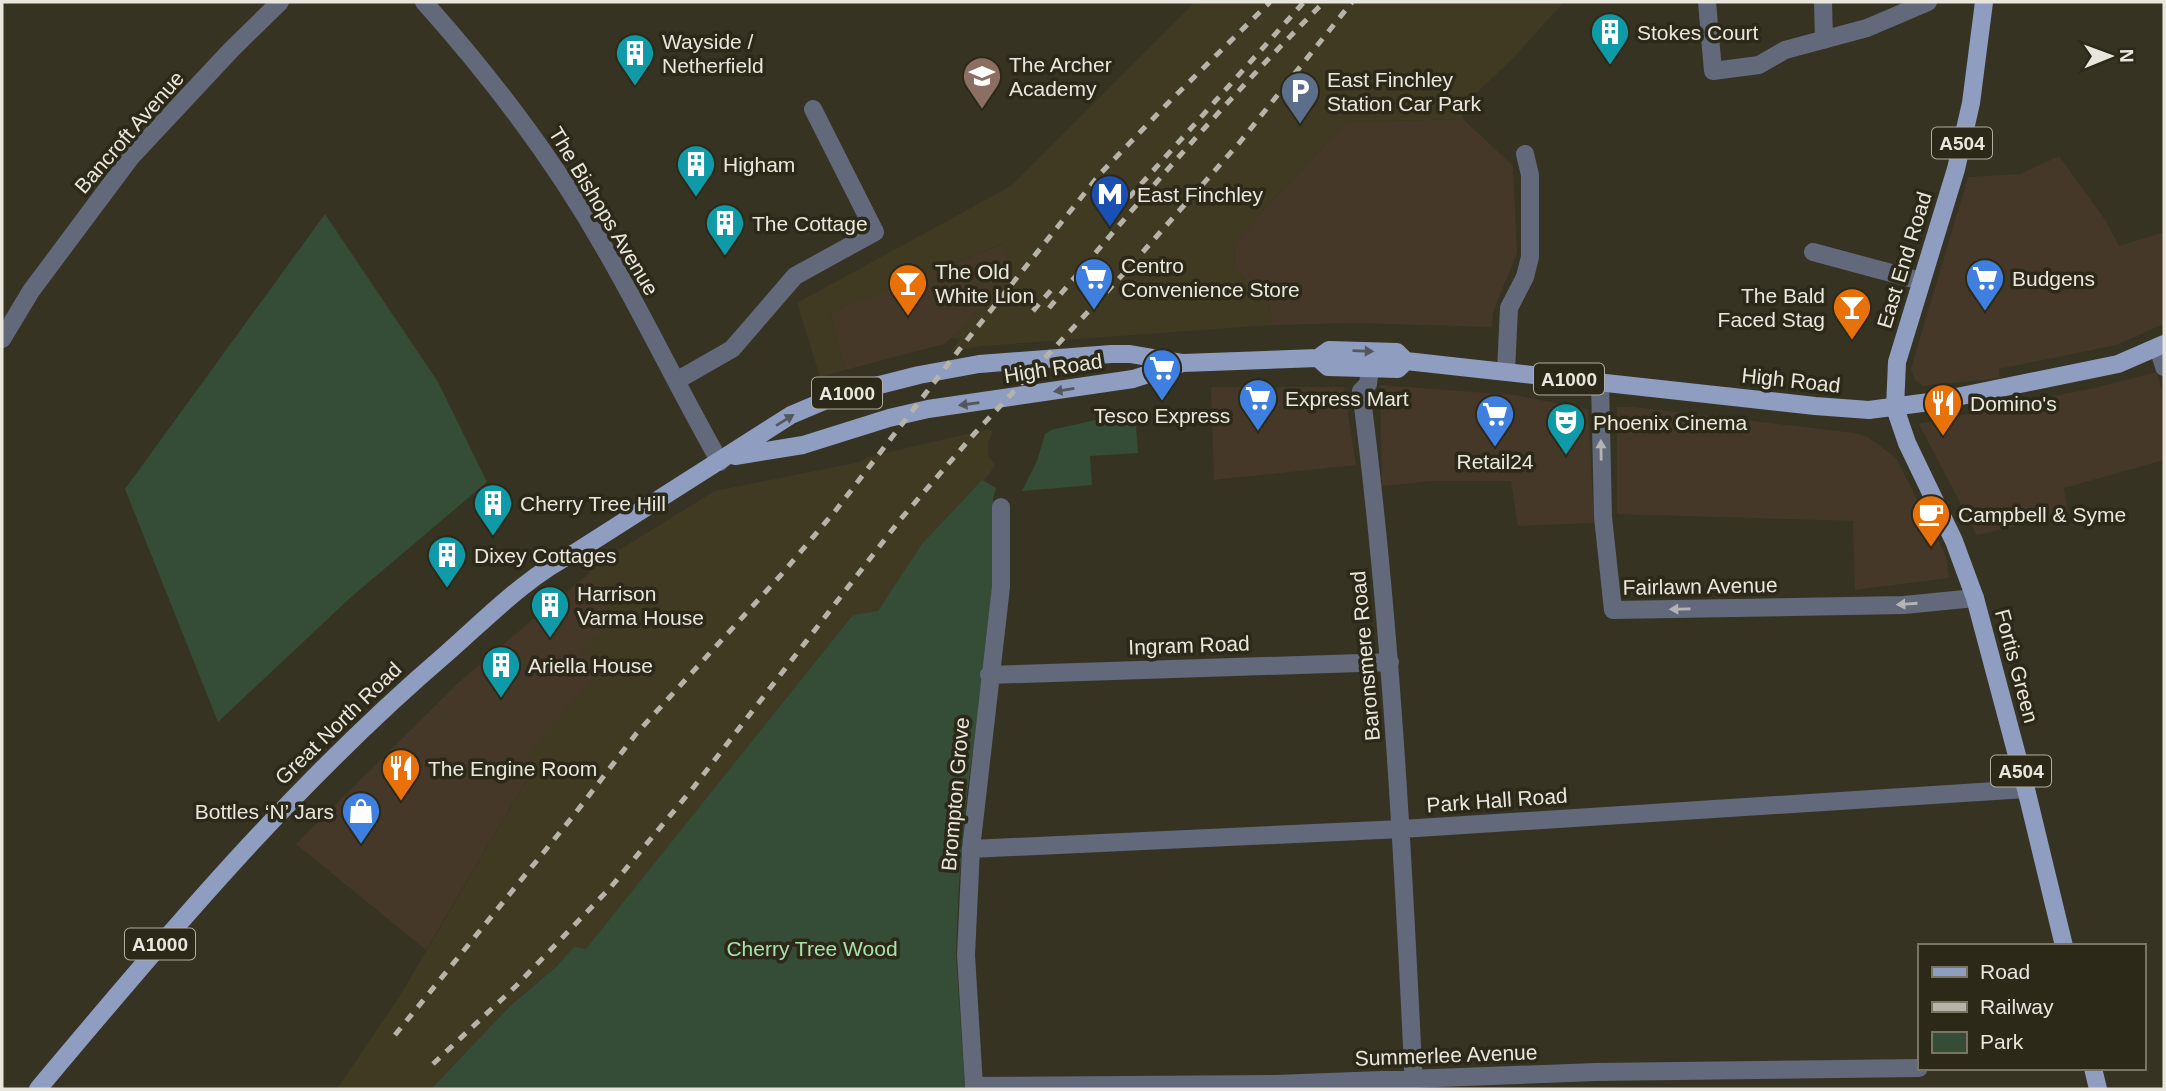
<svg xmlns="http://www.w3.org/2000/svg" width="2166" height="1091" viewBox="0 0 2166 1091" font-family="Arial,sans-serif">
	<style>
		.commercial { fill: #453829 }
		.built { fill: #403a23 }
		.green { fill: #354c37 }
		.lines { fill: none; stroke-linecap: round; stroke-linejoin: round }
		.minor { stroke: #62697a; stroke-width: 18 }
		.major { stroke: #8f9dc1; stroke-width: 18 }
		.rail { stroke: #b6b3a8; stroke-width: 5; stroke-dasharray: 9 9; stroke-linecap: butt }
		.oneway { fill: #54575c }
		.oneway2 { fill: #b3b5b5 }
		.labels { text-anchor: middle; dominant-baseline: central; stroke-width: 7; stroke-linejoin: round; paint-order: stroke }
		.shield { fill: #2c2919; stroke: #b0aea2; stroke-width: 2 }
		.shield-label { font-size: 19px; font-weight: bold; fill: #e9e7dd }
		.poi-label { font-size: 21px; fill: #e9e7dd; stroke: #2c2919; text-anchor: start }
		.street-label { font-size: 21px; fill: #e9e7dd; stroke: #2c2919 }
		.park-label { font-size: 21px; fill: #a7e1ac; stroke: #2c2919 }
	</style>
	<rect width="100%" height="100%" fill="#363323"/>
	<path class="commercial" d="M1463,119l50,47 4,87 -24,59 -1,15 -135,-4 -86,2 -2,-21 -34,-36 -1,-23 33,-39 80,-84z
		M2059,156l47,65 13,25 45,-14v92l-48,21 -117,24 1,9 -77,8 -8,-6 -4,-11 57,-192 52,-3z
		M1003,244l7,22 -46,61 -20,17 -99,26 -15,-56 22,-13 27,-8z
		M2157,372l7,25v63l-100,28 4,26 -91,21 -58,-111 175,-36z
		M1380,385l134,10 74,14 6,114 -76,3 -7,-45h-78l-51,5z
		M1211,387h133l12,78 -142,15z
		M1617,407h16l222,26 13,4 28,21 50,98 3,22 -94,12 -2,-69 -236,-7z
		M591,572l23,50 -12,47 -74,85 8,10 -110,186 -130,-106 161,-160 75,-64z"/>
	<path class="built" d="M1195,2h369l-49,54 -52,50v13l-116,3 -80,84 -33,40 1,22 34,36 2,21 -288,21 -32,5 9,-12 -9,-1 13,-11 46,-61 -8,-22 -122,49v2l-27,8 -1,-2 -22,13 15,56 -25,7 -23,-74 214,-117z
		M989,429l4,2 -5,12v12l7,10 -6,9 -387,477 -28,-3 -18,19 -46,39 -79,83h-94l64,-95 135,-230 -9,-10 75,-85 -22,-20 34,-27 -26,-53 127,-78 145,-29 8,-5z"/>
	<path class="green" d="M325,214l113,168 49,100 -137,116 -132,124 -93,-233z
		M1135,411l3,42 -48,3 2,29 -70,6 15,-30 8,-27 6,-4z
		M982,480l14,8 -3,11v104l-27,199 -7,82 -3,70 9,135h-534l79,-83 46,-39 18,-20 12,2 267,-334 25,-4 44,-67z"/>
	<g class="lines">
		<path class="minor" d="M424,2c69,77 131,159 182,249 40,69 74,141 114,211
			M1707,2l6,69 46,-6 26,-15 82,-22 61,-26
			M1823,2l1,38
			M1813,252l108,29
			M2,339l29,-48 100,-134 100,-107 49,-48
			M2158,347l6,20
			M1370,369l-2,15 -7,7c30,231 42,464 53,697
			M1506,371l3,-63 16,-31 5,-20v-82l-5,-21
			M676,381l56,-32 63,-73 80,-44 -62,-123
			M1600,382l3,135 10,93 291,-5 71,-7
			M1001,507v80l-30,262 -5,106 8,131 302,-2 320,-12 323,-4
			M989,675l401,-13
			M971,849l431,-20 624,-40"/>
		<path class="major" d="M1984,2l-13,101 -15,66 -59,193 -2,46 12,35 47,98 21,57 51,191 38,157
			M1318,358l10,9 70,2 8,-8
			M735,456l68,-11 86,-27 39,-9 205,-30 47,-15
			M2093,1068l5,21
			M38,1089c128,-153 257,-306 409,-436 41,-36 80,-77 129,-101l215,-137 45,-19 83,-21 60,-11 132,-10h19l53,9 135,-5 11,-8 68,2 9,9 409,45 54,4 68,-9 181,-37 46,-20"/>
		<path class="rail" d="M1117,211l187,-209
			M1049,308c88,-105 178,-209 275,-306
			M1033,311l19,-22
			M395,1035l179,-220 62,-81 145,-159 55,-65 123,-160 141,-176 71,-74 99,-98
			M433,1064l83,-78 94,-98 83,-100 206,-267 76,-88 151,-162 114,-129 112,-140"/>
	</g>
	<defs><path id="oneway-solid" d="M-6-.8H1V-3.2L6.5 0L1 3.2V.8H-6Z" transform="scale(1.75)"/></defs>
	<g class="oneway">
		<use href="#oneway-solid" transform="translate(1363 351) rotate(2)"/>
		<use href="#oneway-solid" transform="translate(1064 390) rotate(171)"/>
		<use href="#oneway-solid" transform="translate(969 404) rotate(172)"/>
		<use href="#oneway-solid" transform="translate(785 420) rotate(-32)"/>
	</g>
	<g class="oneway2">
		<use href="#oneway-solid" transform="translate(1601 450) rotate(-91)"/>
		<use href="#oneway-solid" transform="translate(1907 604) rotate(176)"/>
		<use href="#oneway-solid" transform="translate(1680 609) rotate(179)"/>
	</g>
	<defs>
		<g id="building-pin" transform="scale(2.0125)"><path d="M0 17L-7.5 6A9.5 9.5 0 1 1 7.5 6Z" fill="#0f9aa8" stroke="#2c2919"/><path d="M-4-6H4V6H1V3H-1V6H-4ZM-2.5-4.3h1.7v1.8h-1.7ZM.8-4.3h1.7v1.8H.8ZM-2.5-1h1.7V.8h-1.7ZM.8-1h1.7V.8H.8Z" fill="#fff"/></g>
		<g id="school-pin" transform="scale(2.0125)"><path d="M0 17L-7.5 6A9.5 9.5 0 1 1 7.5 6Z" fill="#8d6e63" stroke="#2c2919"/><path d="M0-5L7-2L0 1L-7-2ZM-4 1L0 2.5L4 1V4Q0 6-4 4Z" fill="#fff"/></g>
		<g id="parking-pin" transform="scale(2.0125)"><path d="M0 17L-7.5 6A9.5 9.5 0 1 1 7.5 6Z" fill="#5c6f8a" stroke="#2c2919"/><path d="M-3.5-5.5H1a3.5 3.5 0 0 1 0 7H-1V5.5H-3.5ZM-1-3.4V-.6H.8a1.4 1.4 0 0 0 0-2.8Z" fill="#fff"/></g>
		<g id="metro-pin" transform="scale(2.0125)"><path d="M0 17L-7.5 6A9.5 9.5 0 1 1 7.5 6Z" fill="#1a4fb4" stroke="#2c2919"/><path d="M-5.5 5V-5H-3L0 0L3-5H5.5V5H3V-.5L0 4L-3-.5V5Z" fill="#fff"/></g>
		<g id="supermarket-pin" transform="scale(2.0125)"><path d="M0 17L-7.5 6A9.5 9.5 0 1 1 7.5 6Z" fill="#3f7fe0" stroke="#2c2919"/><path d="M-6-5.5h2.5l.6 2H6L4.5 2H-2.5L-4.4-4H-6ZM-1.5 3.2a1.3 1.3 0 1 0 .1 0ZM3 3.2a1.3 1.3 0 1 0 .1 0Z" fill="#fff"/></g>
		<g id="bar-pin" transform="scale(2.0125)"><path d="M0 17L-7.5 6A9.5 9.5 0 1 1 7.5 6Z" fill="#e8710a" stroke="#2c2919"/><path d="M-6-5H6L.8 .8V4.5H3.5V6h-7V4.5H-.8V.8Z" fill="#fff"/></g>
		<g id="restaurant-pin" transform="scale(2.0125)"><path d="M0 17L-7.5 6A9.5 9.5 0 1 1 7.5 6Z" fill="#e8710a" stroke="#2c2919"/><path d="M-5-6h1v4h1v-4h1v4h1v-4h1v5L-1.5 .5V6h-2V.5L-5-1ZM5-6V6H3V1.5H1.5Q1.5-4 5-6Z" fill="#fff"/></g>
		<g id="theatre-pin" transform="scale(2.0125)"><path d="M0 17L-7.5 6A9.5 9.5 0 1 1 7.5 6Z" fill="#0f9aa8" stroke="#2c2919"/><path d="M-5-5.5Q0-4 5-5.5V0Q5 5 0 6Q-5 5-5 0ZM-3.3-2.5H-1v1.5H-3.3ZM1-2.5H3.3v1.5H1ZM-2.8 1Q0 5.5 2.8 1Z" fill="#fff"/></g>
		<g id="cafe-pin" transform="scale(2.0125)"><path d="M0 17L-7.5 6A9.5 9.5 0 1 1 7.5 6Z" fill="#e8710a" stroke="#2c2919"/><path d="M-5.5-4.5H6V0H3Q3 3.5 0 3.5H-2.5Q-5.5 3.5-5.5 0ZM3-3.2v2h1.7v-2ZM-6 4.5H4V6H-6Z" fill="#fff"/></g>
		<g id="shop-pin" transform="scale(2.0125)"><path d="M0 17L-7.5 6A9.5 9.5 0 1 1 7.5 6Z" fill="#3f7fe0" stroke="#2c2919"/><path d="M-5-2.5h2.3a2.7 3.5 0 0 1 5.4 0H5L5.5 6h-11ZM-1.5-2.5h3a1.5 2.3 0 0 0-3 0Z" fill="#fff"/></g>
	</defs>
	<g fill-rule="evenodd">
		<use href="#building-pin" x="1610" y="32"/>
		<use href="#building-pin" x="635" y="53"/>
		<use href="#school-pin" x="982" y="76"/>
		<use href="#parking-pin" x="1300" y="91"/>
		<use href="#building-pin" x="696" y="164"/>
		<use href="#metro-pin" x="1110" y="194"/>
		<use href="#building-pin" x="725" y="223"/>
		<use href="#supermarket-pin" x="1094" y="277"/>
		<use href="#supermarket-pin" x="1985" y="278"/>
		<use href="#bar-pin" x="908" y="283"/>
		<use href="#bar-pin" x="1852" y="307"/>
		<use href="#supermarket-pin" x="1162" y="368"/>
		<use href="#supermarket-pin" x="1258" y="398"/>
		<use href="#restaurant-pin" x="1943" y="403"/>
		<use href="#supermarket-pin" x="1495" y="414"/>
		<use href="#theatre-pin" x="1566" y="422"/>
		<use href="#building-pin" x="493" y="503"/>
		<use href="#cafe-pin" x="1931" y="514"/>
		<use href="#building-pin" x="447" y="555"/>
		<use href="#building-pin" x="550" y="605"/>
		<use href="#building-pin" x="501" y="665"/>
		<use href="#restaurant-pin" x="401" y="768"/>
		<use href="#shop-pin" x="361" y="811"/>
	</g>
	<g class="labels">
		<g class="shield">
			<rect x="1932" y="127.5" width="60" height="31" rx="5"/>
			<rect x="1534" y="363.5" width="70" height="31" rx="5"/>
			<rect x="812" y="377.5" width="70" height="31" rx="5"/>
			<rect x="1991" y="755.5" width="60" height="31" rx="5"/>
			<rect x="125" y="928.5" width="70" height="31" rx="5"/>
		</g>
		<g class="shield-label">
			<text x="1962" y="143">A504</text>
			<text x="1569" y="379">A1000</text>
			<text x="847" y="393">A1000</text>
			<text x="2021" y="771">A504</text>
			<text x="160" y="944">A1000</text>
		</g>
		<g class="poi-label">
			<text x="1637" y="32">Stokes Court</text>
			<text x="662" y="41">Wayside /<tspan x="662" dy="24">Netherfield</tspan></text>
			<text x="1009" y="64">The Archer<tspan x="1009" dy="24">Academy</tspan></text>
			<text x="1327" y="79">East Finchley<tspan x="1327" dy="24">Station Car Park</tspan></text>
			<text x="723" y="164">Higham</text>
			<text x="1137" y="194">East Finchley</text>
			<text x="752" y="223">The Cottage</text>
			<text x="1121" y="265">Centro<tspan x="1121" dy="24">Convenience Store</tspan></text>
			<text x="935" y="271">The Old<tspan x="935" dy="24">White Lion</tspan></text>
			<text x="2012" y="278">Budgens</text>
			<text x="1825" y="295" text-anchor="end">The Bald<tspan x="1825" dy="24">Faced Stag</tspan></text>
			<text x="1285" y="398">Express Mart</text>
			<text x="1970" y="403">Domino's</text>
			<text x="1162" y="415" text-anchor="middle">Tesco Express</text>
			<text x="1593" y="422">Phoenix Cinema</text>
			<text x="1495" y="461" text-anchor="middle">Retail24</text>
			<text x="520" y="503">Cherry Tree Hill</text>
			<text x="1958" y="514">Campbell &amp; Syme</text>
			<text x="474" y="555">Dixey Cottages</text>
			<text x="577" y="593">Harrison<tspan x="577" dy="24">Varma House</tspan></text>
			<text x="528" y="665">Ariella House</text>
			<text x="428" y="768">The Engine Room</text>
			<text x="334" y="811" text-anchor="end">Bottles ‘N’ Jars</text>
		</g>
		<g class="street-label">
			<text transform="translate(129 132) rotate(-49)">Bancroft Avenue</text>
			<text transform="translate(604 211) rotate(59)">The Bishops Avenue</text>
			<text transform="translate(1904 260) rotate(-73)">East End Road</text>
			<text transform="translate(1053 368) rotate(-9)">High Road</text>
			<text transform="translate(1791 380) rotate(6)">High Road</text>
			<text transform="translate(1700 586) rotate(-1)">Fairlawn Avenue</text>
			<text transform="translate(1189 645) rotate(-2)">Ingram Road</text>
			<text transform="translate(1365 656) rotate(-95)">Baronsmere Road</text>
			<text transform="translate(2017 666) rotate(75)">Fortis Green</text>
			<text transform="translate(338 723) rotate(-44)">Great North Road</text>
			<text transform="translate(955 794) rotate(-85)">Brompton Grove</text>
			<text transform="translate(1497 800) rotate(-4)">Park Hall Road</text>
			<text transform="translate(1446 1055) rotate(-2)">Summerlee Avenue</text>
		</g>
		<g class="park-label">
			<text x="812" y="948">Cherry Tree Wood</text>
		</g>
	</g>
	<rect width="2166" height="1091" fill="none" stroke="#e9e7dd" stroke-width="7"/>
	<rect x="1918" y="944" width="228" height="126" fill="#2c2919" stroke="#787567" stroke-width="2"/>
	<rect x="1932" y="967" width="35" height="10" fill="#8f9dc1" stroke="#787567" stroke-width="2"/>
	<text x="1980" y="979" font-size="21" fill="#e9e7dd">Road</text>
	<rect x="1932" y="1002" width="35" height="10" fill="#b6b3a8" stroke="#787567" stroke-width="2"/>
	<text x="1980" y="1014" font-size="21" fill="#e9e7dd">Railway</text>
	<rect x="1932" y="1032" width="35" height="21" fill="#354c37" stroke="#787567" stroke-width="2"/>
	<text x="1980" y="1049" font-size="21" fill="#e9e7dd">Park</text>
	<g transform="translate(2110 56) rotate(89)" stroke="#2c2919" stroke-width="5" paint-order="stroke">
	<path d="M0-5L12 26L0 18L-12 26Z" fill="#e9e7dd"/>
	<text y="-10" font-size="19" font-weight="bold" text-anchor="middle" fill="#e9e7dd">N</text>
	</g>
</svg>
